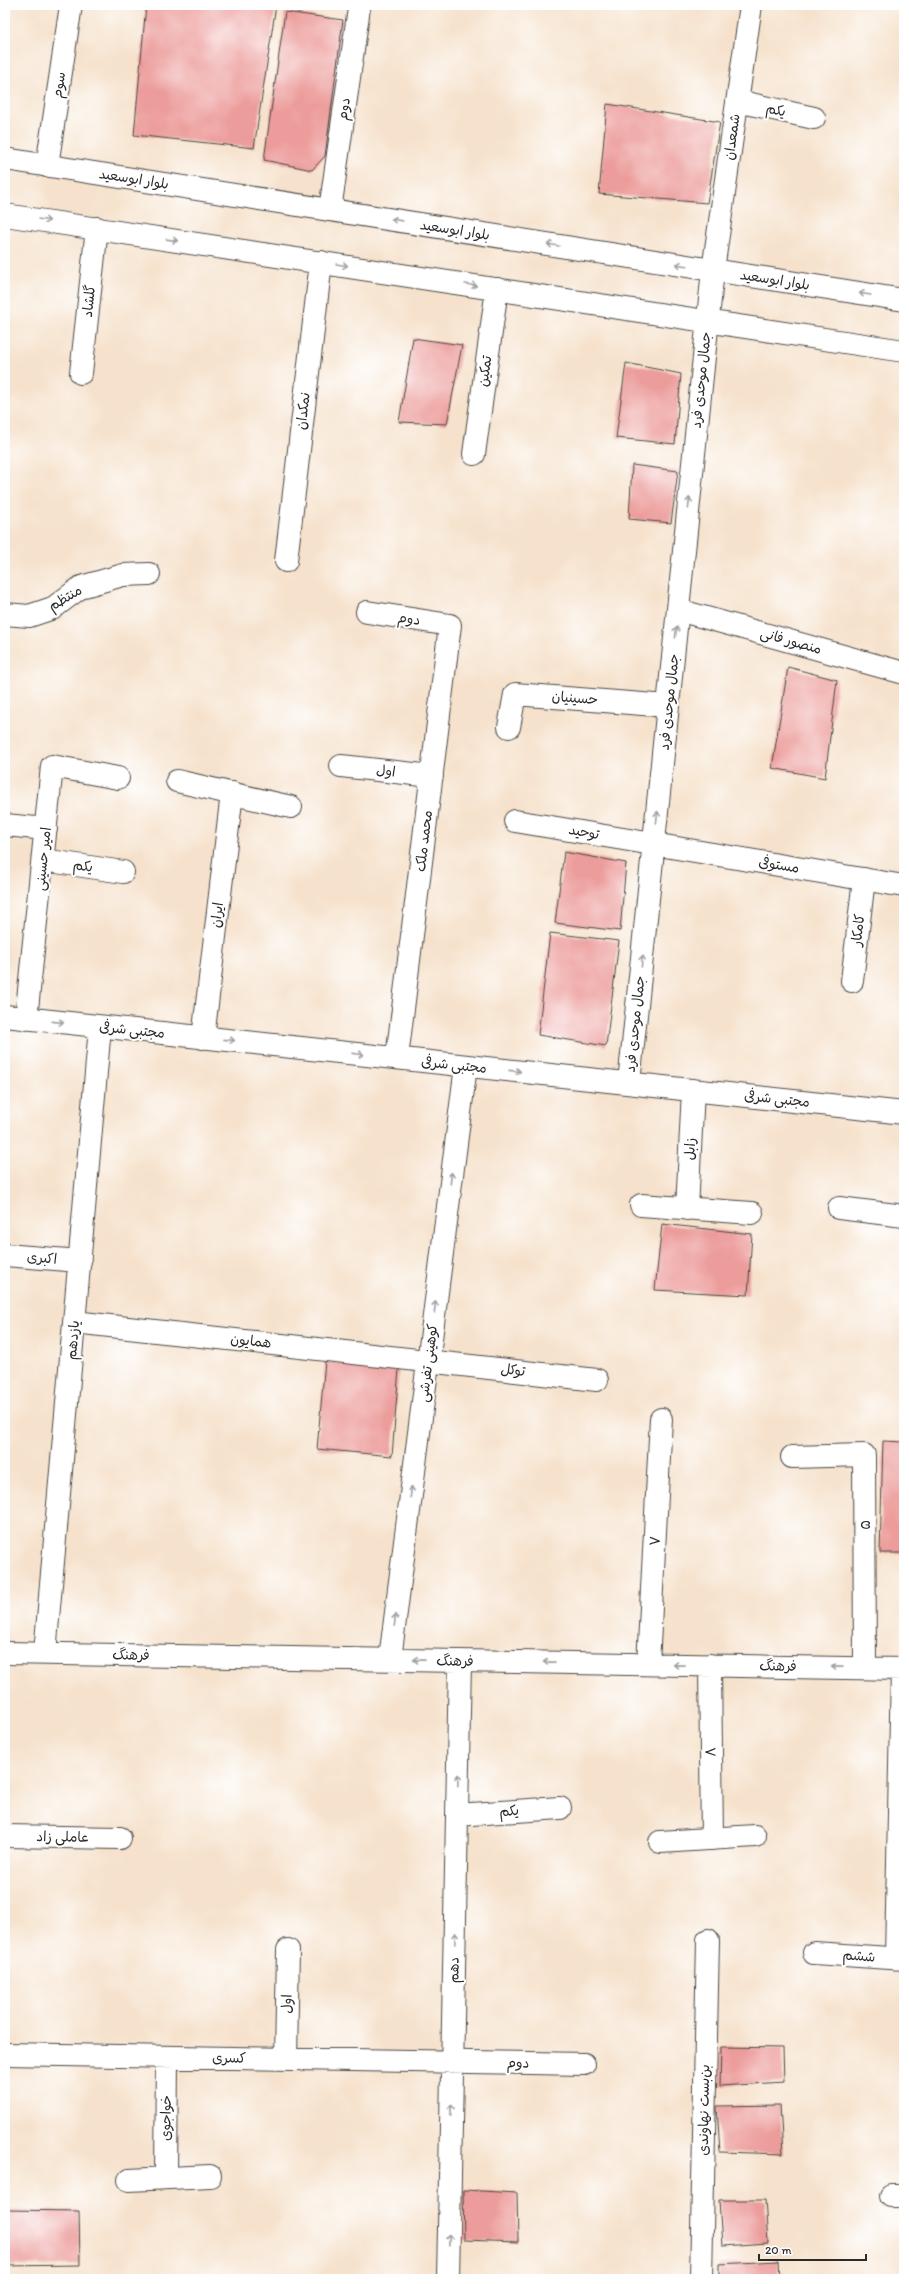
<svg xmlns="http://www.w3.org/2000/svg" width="909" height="2284" viewBox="0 0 909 2284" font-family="Itim,'Playpen Sans Arabic',sans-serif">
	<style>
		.building { fill: #ec9d9b }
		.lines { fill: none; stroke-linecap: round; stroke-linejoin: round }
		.minor-casing { stroke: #494643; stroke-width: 24 }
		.major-casing { stroke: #494643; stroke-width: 24 }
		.minor { stroke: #fff; stroke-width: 22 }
		.major { stroke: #fff; stroke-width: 22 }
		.oneway { stroke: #a0a0a0 }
		.labels { text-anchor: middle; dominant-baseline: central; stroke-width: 4; stroke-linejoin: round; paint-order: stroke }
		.street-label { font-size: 14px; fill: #2b2b2b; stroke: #fff }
	</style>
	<rect width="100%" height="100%" fill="#fff"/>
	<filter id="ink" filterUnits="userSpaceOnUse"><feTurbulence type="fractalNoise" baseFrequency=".025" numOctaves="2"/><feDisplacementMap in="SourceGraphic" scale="8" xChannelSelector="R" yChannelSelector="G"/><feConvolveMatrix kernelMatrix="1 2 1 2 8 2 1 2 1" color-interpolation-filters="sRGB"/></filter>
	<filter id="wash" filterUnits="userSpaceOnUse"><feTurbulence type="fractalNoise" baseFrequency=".012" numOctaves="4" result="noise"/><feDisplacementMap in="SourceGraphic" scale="16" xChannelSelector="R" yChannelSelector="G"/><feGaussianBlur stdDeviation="0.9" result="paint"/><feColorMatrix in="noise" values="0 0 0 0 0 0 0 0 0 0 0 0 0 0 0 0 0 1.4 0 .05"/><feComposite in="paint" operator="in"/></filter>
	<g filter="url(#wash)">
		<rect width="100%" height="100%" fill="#f6e2cc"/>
		<g id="blocks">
			<path class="building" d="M146,5h130l-22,143 -120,-13z
				M285,12l58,8 -18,136 -13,14 -48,-10z
				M607,104l113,18 -13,81 -108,-9z
				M413,338l49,7 -15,79 -48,-2z
				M626,363l55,11 -6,70 -59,-6z
				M632,465l46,6 -7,52 -42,-4z
				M788,667l49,13 -12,98 -53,-10z
				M564,852l62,11 -6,68 -65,-8z
				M550,933l69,8 -13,105 -68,-11z
				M662,1224l90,10 -4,61 -93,-5z
				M325,1361l74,7 -7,88 -75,-7z
				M883,1441l21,1v111h-24z
				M721,2047l62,1 1,34 -64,4z
				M780,2105l3,49 -63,-2 -3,-46z
				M463,2190l54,3 1,49 -54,-2z
				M719,2200h46l3,43 -46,3z
				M5,2210l74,1 1,54 -75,1z
				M778,2261l1,18h-60v-15z"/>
		</g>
	</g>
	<g filter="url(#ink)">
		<use href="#blocks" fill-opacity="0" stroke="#494643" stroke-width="1"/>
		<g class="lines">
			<g class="minor-casing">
				<path id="minor" d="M737,101l77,17
					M47,166l24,-161
					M330,210l29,-202
					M81,373l16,-145
					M474,454l23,-165
					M286,561l35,-299
					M678,610l226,63
					M367,612l83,13 -53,433
					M5,614l24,2 24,-8 28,-21 42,-12 26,-1
					M509,727l6,-33 153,12
					M341,766l91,10
					M177,781l114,26
					M515,821l389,65
					M5,825l41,4
					M43,860l80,12
					M852,981l12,-102
					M5,1016l899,97
					M26,1019l26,-253 66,12
					M203,1038l29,-245
					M629,1083l84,-813 38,-265
					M641,1205l111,8
					M839,1208l65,8
					M687,1209l6,-119
					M5,1255l75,6
					M74,1322l523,58
					M792,1457l72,-2 1,213
					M5,1653l899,16
					M45,1653l55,-626
					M390,1659l76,-593
					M648,1664l13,-245
					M710,1665l2,174
					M457,1815l103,-7
					M5,1836l115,2
					M660,1842l95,-6
					M814,1953l90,6
					M896,1958l6,-289
					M5,2054l579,10
					M286,2059l2,-109
					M166,2178l1,-121
					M129,2180l81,-4
					M891,2196h13
					M448,2279l12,-618
					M701,2279l7,-339"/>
			</g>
			<g class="major-casing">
				<path id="major" d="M5,159l899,141
					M5,215l899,136"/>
			</g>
			<use href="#minor" class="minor"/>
			<use href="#major" class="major"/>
		</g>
		<defs><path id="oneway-shaft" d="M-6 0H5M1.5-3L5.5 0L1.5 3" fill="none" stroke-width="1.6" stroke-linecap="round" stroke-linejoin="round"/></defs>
		<g class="oneway">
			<use href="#oneway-shaft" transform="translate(44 220) rotate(9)"/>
			<use href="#oneway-shaft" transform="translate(397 220) rotate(-171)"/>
			<use href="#oneway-shaft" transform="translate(172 240) rotate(8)"/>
			<use href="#oneway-shaft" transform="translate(553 245) rotate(-171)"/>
			<use href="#oneway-shaft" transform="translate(342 265) rotate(9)"/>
			<use href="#oneway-shaft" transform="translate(682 265) rotate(-171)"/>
			<use href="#oneway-shaft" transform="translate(471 285) rotate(9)"/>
			<use href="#oneway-shaft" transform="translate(865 294) rotate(-171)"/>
			<use href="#oneway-shaft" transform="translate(689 503) rotate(-84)"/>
			<use href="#oneway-shaft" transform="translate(676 632) rotate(-84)"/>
			<use href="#oneway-shaft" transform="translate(657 817) rotate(-84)"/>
			<use href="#oneway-shaft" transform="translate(642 961) rotate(-84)"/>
			<use href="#oneway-shaft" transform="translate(58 1022) rotate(6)"/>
			<use href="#oneway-shaft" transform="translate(229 1040) rotate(6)"/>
			<use href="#oneway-shaft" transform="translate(358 1054) rotate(6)"/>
			<use href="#oneway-shaft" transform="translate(515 1071) rotate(6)"/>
			<use href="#oneway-shaft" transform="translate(451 1178) rotate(-83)"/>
			<use href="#oneway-shaft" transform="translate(435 1307) rotate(-83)"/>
			<use href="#oneway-shaft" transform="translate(411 1492) rotate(-83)"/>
			<use href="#oneway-shaft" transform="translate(395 1620) rotate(-83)"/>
			<use href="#oneway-shaft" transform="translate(419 1660) rotate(-179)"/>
			<use href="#oneway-shaft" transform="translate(549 1662) rotate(-179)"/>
			<use href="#oneway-shaft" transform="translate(679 1665) rotate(-179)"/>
			<use href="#oneway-shaft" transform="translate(837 1667) rotate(-179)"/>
			<use href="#oneway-shaft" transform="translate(458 1780) rotate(-89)"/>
			<use href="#oneway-shaft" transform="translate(455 1938) rotate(-89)"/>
			<use href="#oneway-shaft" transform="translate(451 2110) rotate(-89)"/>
			<use href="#oneway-shaft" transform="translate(449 2240) rotate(-89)"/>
		</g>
	</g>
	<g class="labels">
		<g class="street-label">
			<text transform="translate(59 85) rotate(-82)">سوم</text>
			<text transform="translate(344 109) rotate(-82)">دوم</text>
			<text transform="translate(776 110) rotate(12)">یکم</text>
			<text transform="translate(732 137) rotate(-82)">شمعدان</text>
			<text transform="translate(134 179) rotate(9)">بلوار ابوسعید</text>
			<text transform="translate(455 230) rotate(9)">بلوار ابوسعید</text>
			<text transform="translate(775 280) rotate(9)">بلوار ابوسعید</text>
			<text transform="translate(89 301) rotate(-84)">گلشاد</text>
			<text transform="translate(485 371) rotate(-82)">تمکین</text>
			<text transform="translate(701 380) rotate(-84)">جمال موحدی فرد</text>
			<text transform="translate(303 411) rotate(-83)">نمکدان</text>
			<text transform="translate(65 598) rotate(-31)">منتظم</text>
			<text transform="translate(409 619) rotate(8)">دوم</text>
			<text transform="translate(791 641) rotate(16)">منصور فانی</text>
			<text transform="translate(575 698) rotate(4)">حسینیان</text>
			<text transform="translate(669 702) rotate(-84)">جمال موحدی فرد</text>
			<text transform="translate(386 771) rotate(7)">اول</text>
			<text transform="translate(584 832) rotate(10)">توحید</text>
			<text transform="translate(424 841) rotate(-83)">محمد ملک</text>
			<text transform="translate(43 859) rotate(-84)">امیر حسینی</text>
			<text transform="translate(779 865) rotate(9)">مستوفی</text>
			<text transform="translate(83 866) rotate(8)">یکم</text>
			<text transform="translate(217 915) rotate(-83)">ایران</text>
			<text transform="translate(858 930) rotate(-83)">کامکار</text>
			<text transform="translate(635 1024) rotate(-84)">جمال موحدی فرد</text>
			<text transform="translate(132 1030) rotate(6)">مجتبی شرفی</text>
			<text transform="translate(454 1065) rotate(6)">مجتبی شرفی</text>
			<text transform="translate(777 1099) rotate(6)">مجتبی شرفی</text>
			<text transform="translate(690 1149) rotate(-87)">زابل</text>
			<text transform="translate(42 1258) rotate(5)">اکبری</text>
			<text transform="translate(73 1340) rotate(-85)">یازدهم</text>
			<text transform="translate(251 1341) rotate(6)">همایون</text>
			<text transform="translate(428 1363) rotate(-83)">کوهینی تفرشی</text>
			<text transform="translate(513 1370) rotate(7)">توکل</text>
			<text transform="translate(865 1525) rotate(-90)">۵</text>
			<text transform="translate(655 1541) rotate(-87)">۷</text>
			<text transform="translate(131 1655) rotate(1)">فرهنگ</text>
			<text transform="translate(455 1661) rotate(1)">فرهنگ</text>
			<text transform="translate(778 1666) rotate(1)">فرهنگ</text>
			<text transform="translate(711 1752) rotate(-91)">۸</text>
			<text transform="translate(509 1811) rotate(-4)">یکم</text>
			<text transform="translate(63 1837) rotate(1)">عاملی زاد</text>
			<text transform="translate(859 1956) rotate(4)">ششم</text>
			<text transform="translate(454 1970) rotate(-89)">دهم</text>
			<text transform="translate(287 2004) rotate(-89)">اول</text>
			<text transform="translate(229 2058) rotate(1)">کسری</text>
			<text transform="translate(518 2063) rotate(1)">دوم</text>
			<text transform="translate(704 2110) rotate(-89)">بن‌بست نهاوندی</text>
			<text transform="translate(166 2118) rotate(-89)">خواجوی</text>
		</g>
	</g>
	<rect width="909" height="2284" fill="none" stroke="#fff" stroke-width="20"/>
	<path d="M759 2254v6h107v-6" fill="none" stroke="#2b2b2b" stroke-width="2"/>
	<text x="765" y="2254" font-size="12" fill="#2b2b2b" stroke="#ffffff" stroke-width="3" paint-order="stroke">20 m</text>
</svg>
